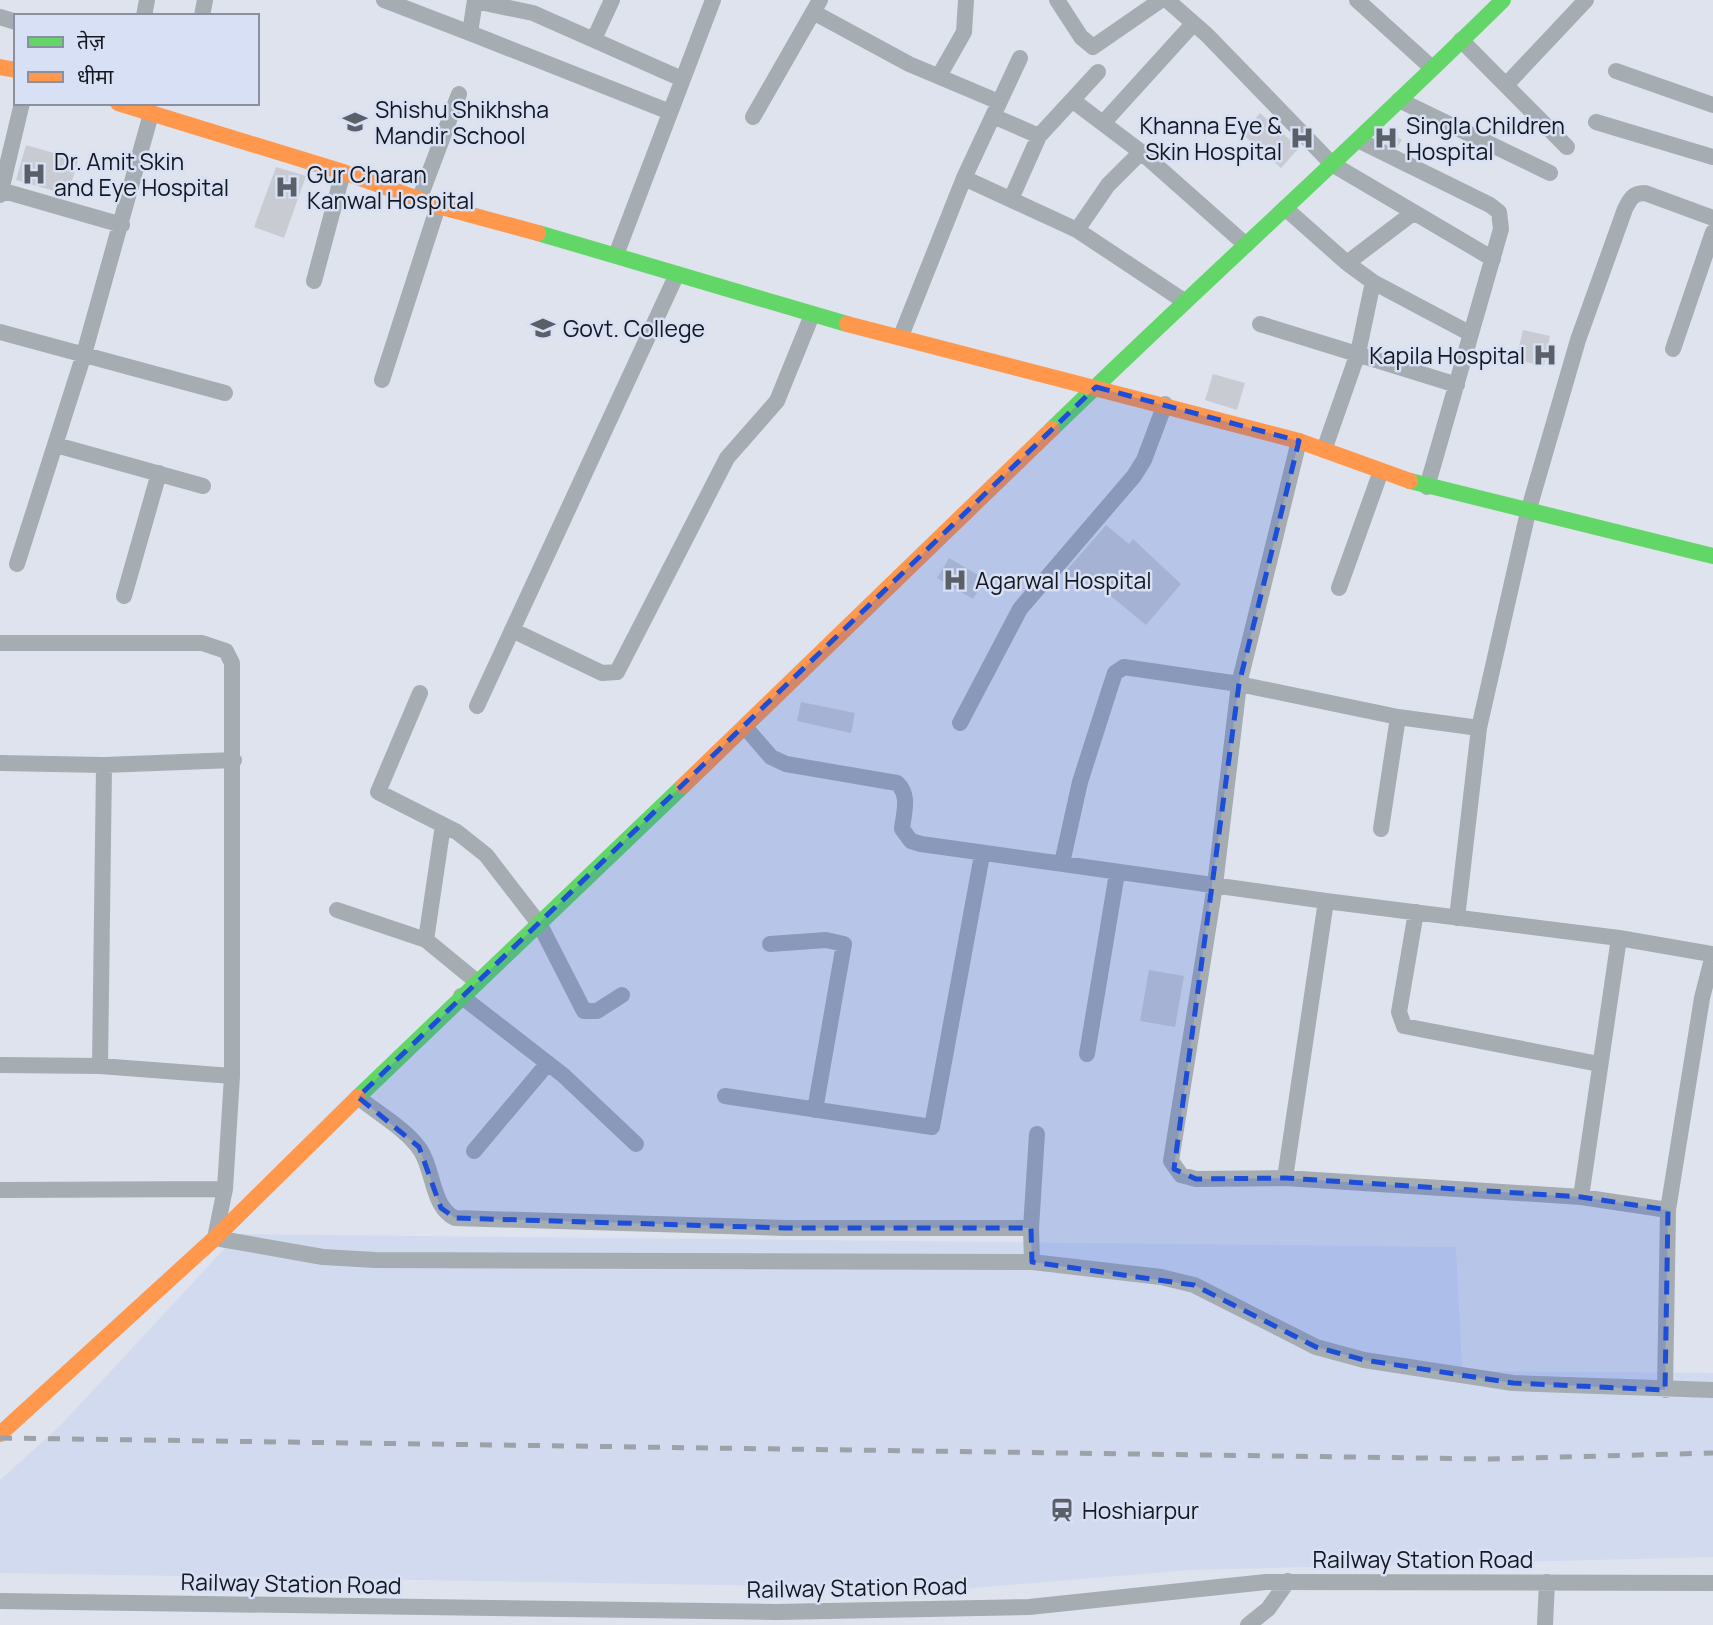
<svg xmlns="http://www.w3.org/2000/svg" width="1713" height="1625" viewBox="0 0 1713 1625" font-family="Manrope,'Noto Sans Devanagari',sans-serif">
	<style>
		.built { fill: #d2daef }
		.building { fill: #c9cbd3 }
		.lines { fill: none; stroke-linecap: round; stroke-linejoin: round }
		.street { stroke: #a5acb2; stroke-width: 16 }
		.fast { stroke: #63d668; stroke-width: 16 }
		.slow { stroke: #ff974d; stroke-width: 16 }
		.rail { stroke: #9da2a9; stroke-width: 5; stroke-dasharray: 12 12; stroke-linecap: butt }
		.marked { fill: #1d4ed8; fill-opacity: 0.2; stroke: #1d4ed8; stroke-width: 5; stroke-dasharray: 14 9; stroke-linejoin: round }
		.labels { text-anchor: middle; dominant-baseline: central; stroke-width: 5; stroke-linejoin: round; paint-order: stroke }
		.poi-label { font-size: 23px; fill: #15181f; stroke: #d7e0f5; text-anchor: start }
		.street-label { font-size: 23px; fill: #15181f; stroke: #d7e0f5 }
	</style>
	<rect width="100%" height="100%" fill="#dee3ee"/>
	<path class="built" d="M238,1234l1218,13 6,124 251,2v184l-522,13 -229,19 -962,-16v-93l60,-54z"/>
	<path class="building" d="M1260,113l39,35 -18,20 -39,-34z
		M1389,132l13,8 -5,7 -16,-7z
		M26,145l52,15 -10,35 -52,-15z
		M276,167l30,9 -22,62 -30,-11z
		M1523,330l27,6 -6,30 -28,-6z
		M1213,374l32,9 -8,27 -32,-10z
		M1106,525l23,19 4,-5 48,45 -35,41 -57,-47 -2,2 -9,-7 -5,6 -8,-7z
		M949,558l36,21 -12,20 -36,-21z
		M801,702l54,11 -4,20 -54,-12z
		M1149,970l35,6 -9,51 -35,-6z"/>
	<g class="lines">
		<path class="street" d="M384,0l86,33 5,-33
			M1057,0l24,37 12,10 68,-47
			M1167,0l40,35 125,129 161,95
			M1357,0l75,68
			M475,1l58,12 149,66
			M813,12l96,52 90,38
			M144,16l3,-16
			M202,16l3,-16
			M0,17l16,5
			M470,33l200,79
			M594,39l18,-39
			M1461,40l106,107
			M1616,71l97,34
			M939,76l25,-44 2,-32
			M1506,85l80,-85
			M1072,100l69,52 105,93
			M1399,100l151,73
			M993,116l46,20 59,-64
			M753,117l67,-117
			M1104,122l89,-98
			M1596,122l117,35
			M1360,141l130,64 9,7 2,17 -74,258
			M964,178l113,52 107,71
			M0,190l122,35
			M0,195l22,-92
			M1011,199l28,-63
			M419,200l40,-106
			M1285,208l62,55 66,-50
			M1077,230l31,-45 33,-33
			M616,255l97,-255
			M1347,263l26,19 98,52
			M314,281l29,-109
			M1260,324l197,61
			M0,332l225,61
			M901,336l63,-158 56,-120
			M1673,349l40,-117
			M382,380l56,-174
			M1299,441l-60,243 -24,201 -44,276 10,14 15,4 89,-1 296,19
			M56,445l147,41
			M1324,450l34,-97 15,-71
			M17,564l67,-210 67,-240
			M1339,588l42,-117
			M124,596l35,-123
			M512,630l90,43 15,-1 110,-214 50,-57 35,-86
			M0,643h202l24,8 6,12v413l-7,113 -10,49 108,19 52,3 657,2 129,15 33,8 122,62 48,13 149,23 200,7
			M420,693l-42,99 79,40 29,23 54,70 44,86h13l25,-16
			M477,706l200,-432
			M960,723l60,-114 114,-133 10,-16 21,-56
			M746,728l25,29 15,7 111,19c13,12 7,29 5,46l9,12 10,3 405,57
			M0,763l104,2 130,-5
			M1381,829l17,-112
			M1062,863l18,-81 31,-97 4,-12 9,-6 115,17 159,33 81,11
			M337,910l89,30 50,41
			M1416,912l-17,100 5,14 195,38
			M1457,918l22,-190 49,-216 50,-172 47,-131c5,-10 8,-16 20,-16l68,25
			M1619,938l92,16
			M426,940l17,-115
			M770,944l56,-4 18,4 -29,166
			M461,996l102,79 73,69
			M1087,1054l30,-181
			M0,1065l100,1 132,10
			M100,1066l4,-301
			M725,1096l207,31 50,-272
			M358,1097c19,16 50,33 63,54 13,21 11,56 34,67l331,10h245
			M474,1151l74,-88
			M1285,1178l41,-277 293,37 -38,259 87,13
			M0,1190l225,-1
			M1032,1262l-1,-34 6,-94
			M1665,1390l3,-180 34,-212 11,-43
			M0,1601l776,11 253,-5 237,-25 447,1
			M1248,1625l20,-16 20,-28
			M1545,1625l2,-43"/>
		<path class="fast" d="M538,233l309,91
			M1052,429c149,-145 303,-283 451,-429
			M1410,481l303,75
			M358,1097l325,-311"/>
		<path class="slow" d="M0,67l16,3
			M118,103l225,69 95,34 100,27
			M847,324l452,117 111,40
			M683,786l369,-357
			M0,1434l215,-196 143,-141"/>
		<path class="rail" d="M0,1438l1490,21 223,-6"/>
	</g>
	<path class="marked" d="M1096,387l203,54 -60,243 -65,485 22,10 89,-1 296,19 87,13 -3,180 -152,-7 -149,-23 -48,-13 -122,-62 -162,-23 -1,-34h-245l-331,-10 -14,-10 -22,-61 -61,-50z"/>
	<defs>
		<g id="school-bare" transform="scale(1.89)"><path d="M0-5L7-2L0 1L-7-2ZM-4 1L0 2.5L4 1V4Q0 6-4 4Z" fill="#5b5f67" stroke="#d7e0f5" stroke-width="2.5" paint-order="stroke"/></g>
		<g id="hospital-bare" transform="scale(1.89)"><path d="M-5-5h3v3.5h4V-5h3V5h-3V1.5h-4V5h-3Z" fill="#5b5f67" stroke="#d7e0f5" stroke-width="2.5" paint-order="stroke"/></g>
		<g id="station-bare" transform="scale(1.89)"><path d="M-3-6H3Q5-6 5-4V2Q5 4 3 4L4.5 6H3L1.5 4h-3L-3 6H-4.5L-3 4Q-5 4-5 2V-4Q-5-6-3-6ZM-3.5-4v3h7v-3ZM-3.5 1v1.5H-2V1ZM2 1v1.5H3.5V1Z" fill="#5b5f67" stroke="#d7e0f5" stroke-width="2.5" paint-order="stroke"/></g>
	</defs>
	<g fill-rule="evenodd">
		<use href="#school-bare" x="355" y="122"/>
		<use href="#hospital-bare" x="1302" y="138"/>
		<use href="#hospital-bare" x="1386" y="138"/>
		<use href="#hospital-bare" x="34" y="174"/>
		<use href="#hospital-bare" x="287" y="187"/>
		<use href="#school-bare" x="543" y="328"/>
		<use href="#hospital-bare" x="1545" y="355"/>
		<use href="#hospital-bare" x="955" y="580"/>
		<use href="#station-bare" x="1062" y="1510"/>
	</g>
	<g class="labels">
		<g class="poi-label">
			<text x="375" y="109">Shishu Shikhsha<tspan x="375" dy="26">Mandir School</tspan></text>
			<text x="1282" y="125" text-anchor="end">Khanna Eye &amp;<tspan x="1282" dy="26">Skin Hospital</tspan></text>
			<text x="1406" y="125">Singla Children<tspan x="1406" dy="26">Hospital</tspan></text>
			<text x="54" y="161">Dr. Amit Skin<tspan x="54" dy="26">and Eye Hospital</tspan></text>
			<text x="307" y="174">Gur Charan<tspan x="307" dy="26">Kanwal Hospital</tspan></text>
			<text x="563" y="328">Govt. College</text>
			<text x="1525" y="355" text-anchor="end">Kapila Hospital</text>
			<text x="975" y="580">Agarwal Hospital</text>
			<text x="1082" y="1510">Hoshiarpur</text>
		</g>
		<g class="street-label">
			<text x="1423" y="1559">Railway Station Road</text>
			<text transform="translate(291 1583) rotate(1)">Railway Station Road</text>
			<text transform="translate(857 1587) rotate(-1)">Railway Station Road</text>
		</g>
	</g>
	<rect x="14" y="14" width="245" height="91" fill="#d7e0f5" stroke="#89909f" stroke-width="2"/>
	<rect x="28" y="37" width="35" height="10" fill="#63d668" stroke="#89909f" stroke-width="2"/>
	<text x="77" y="49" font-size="21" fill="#15181f">तेज़</text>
	<rect x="28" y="72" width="35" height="10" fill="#ff974d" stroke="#89909f" stroke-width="2"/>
	<text x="77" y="84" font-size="21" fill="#15181f">धीमा</text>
</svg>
